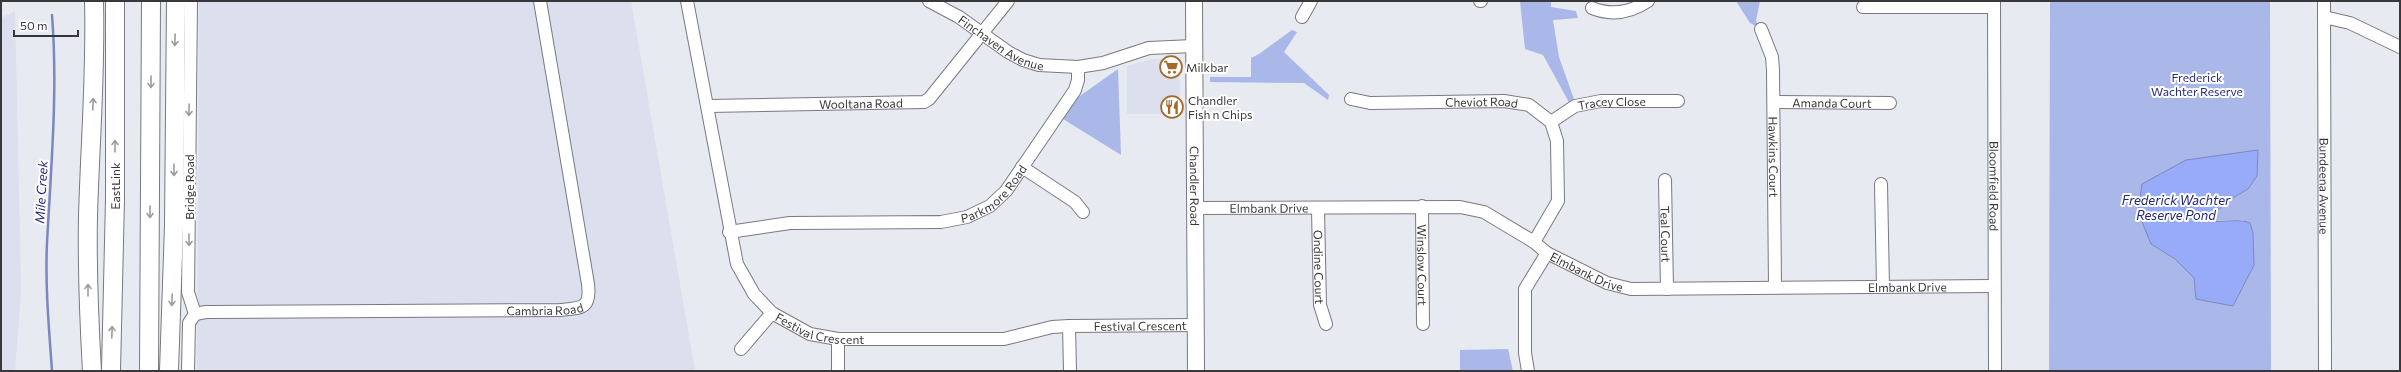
<svg xmlns="http://www.w3.org/2000/svg" width="2401" height="372" viewBox="0 0 2401 372" font-family="Commissioner,sans-serif">
	<style>
		.built { fill: #dbdfee }
		.green { fill: #aab7e9; fill-rule: evenodd }
		.water { fill: #98abf9; stroke: #7b88c0 }
		.lines { fill: none; stroke-linecap: round; stroke-linejoin: round }
		.stream { stroke: #7b88c0; stroke-width: 2.5 }
		.minor-casing { stroke: #787a80; stroke-width: 14 }
		.major-casing { stroke: #787a80; stroke-width: 18 }
		.highway-casing { stroke: #787a80; stroke-width: 20 }
		.minor { stroke: #fff; stroke-width: 12 }
		.major { stroke: #fff; stroke-width: 16 }
		.highway { stroke: #fff; stroke-width: 18 }
		.oneway { stroke: #9c9c9d }
		.labels { text-anchor: middle; dominant-baseline: central; stroke-width: 4; stroke-linejoin: round; paint-order: stroke }
		.street-label { font-size: 12px; fill: #38383b; stroke: #fff }
		.poi-label { font-size: 12px; fill: #38383b; stroke: #fff; text-anchor: start }
		.park-label { font-size: 12px; fill: #252c84; stroke: #fff }
		.water-label { font-size: 13px; font-style: italic; fill: #20257c; stroke: #fff }
	</style>
	<rect width="100%" height="100%" fill="#e7eaf1"/>
	<path class="built" d="M199,1h432l64,370h-498z
		M15,11l6,280 -6,80h-14v-353z
		M1152,59h27l1,55h-53v-48z"/>
	<path class="green" d="M1520,1h31v6l25,4 2,7 -25,2 6,37 16,45 -5,2 -27,-49 -18,-6z
		M1736,1h24l-4,20 5,8 -11,-6z
		M2050,1h220l1,370h-222zM2258,150l-1,26 -9,13 -15,9 -15,12 -7,11 32,-1 11,45 -21,41 -37,-7 -2,-21 -19,-19 -24,-15 88,-91z
		M1292,30l5,2 -13,20 45,43 -1,5 -24,-17 -94,-1v-5h41v-19l8,-4z
		M1118,69l3,86 -58,-36 14,-21z
		M1508,349l5,22h-53v-21z"/>
	<path class="water" d="M2258,150l-1,26 -9,13 -15,9 -15,12 -7,11c12,2 28,-3 39,2l3,10 1,32 -21,41 -37,-7 -2,-21 -19,-19 -24,-15 -13,-32 4,-28 44,-24z"/>
	<g class="lines">
		<path class="stream" d="M52,15c6,76 -1,152 -5,228 -2,43 2,85 5,128"/>
		<g class="minor-casing">
			<g id="minor">
				<path d="M191,1l-3,291 7,22"/>
				<path id="s1" d="M687,1l50,263 17,30 18,19 38,21 28,5h166l48,-12 17,-1 127,-1"/>
				<path id="s2" d="M929,1l30,16 49,35 15,8 16,5 39,2"/>
				<path d="M1480,1h1"/>
				<path id="s3" d="M1994,1l1,370"/>
				<path id="s4" d="M2324,1l1,370"/>
				<path d="M1863,7h131"/>
				<path d="M1592,8c20,8 38,5 56,-7"/>
				<path d="M1302,17l9,-16"/>
				<path d="M2324,17l26,6 50,24"/>
				<path id="s5" d="M1761,29l11,28 1,13 2,217"/>
				<path id="s6" d="M1351,99l19,4 134,-2 25,4 22,17 6,19 1,60 -24,41"/>
				<path id="s7" d="M1774,102l116,1"/>
				<path id="s8" d="M708,106l216,-4 5,-3 79,-98"/>
				<path id="s9" d="M1551,122l24,-16 26,-5h77"/>
				<path d="M1022,167l53,35 8,10"/>
				<path id="s10" d="M1665,180l2,109"/>
				<path d="M1881,184l2,103"/>
				<path id="s11" d="M1422,206l1,118"/>
				<path id="s12" d="M1195,208l265,-1 24,5 50,30 13,11 60,30 24,6 362,-3"/>
				<path id="s13" d="M1318,209l2,96 6,19"/>
				<path id="s14" d="M729,232l61,-9 151,-1 26,-5 23,-11 16,-15 69,-101 3,-10v-13l25,-4 46,-15 44,-2"/>
				<path id="s15" d="M195,314l11,-2 354,-2c22,-2 31,-1 28,-26l-48,-283"/>
				<path d="M1069,326l1,45"/>
				<path d="M741,349l31,-36"/>
				<path d="M188,371l1,-48 6,-9"/>
				<path d="M838,371v-32"/>
				<path d="M1528,371l-3,-18v-64l22,-36"/>
			</g>
		</g>
		<g class="major-casing">
			<g id="major">
				<path id="s16" d="M1194,1l2,370"/>
			</g>
		</g>
		<g class="highway-casing">
			<g id="highway">
				<path d="M92,371c-3,-52 -5,-103 -4,-155 2,-72 8,-143 6,-215"/>
				<path id="s17" d="M111,371l4,-172v-198"/>
				<path d="M149,371l2,-370"/>
				<path d="M169,371l5,-146 2,-224"/>
			</g>
		</g>
		<use href="#minor" class="minor"/>
		<use href="#major" class="major"/>
		<use href="#highway" class="highway"/>
	</g>
	<defs><path id="oneway-shaft" d="M-6 0H5M1.5-3L5.5 0L1.5 3" fill="none" stroke-width="1.6" stroke-linecap="round" stroke-linejoin="round"/></defs>
	<g class="oneway">
		<use href="#oneway-shaft" transform="translate(175 40) rotate(91)"/>
		<use href="#oneway-shaft" transform="translate(151 82) rotate(90)"/>
		<use href="#oneway-shaft" transform="translate(93 104) rotate(-88)"/>
		<use href="#oneway-shaft" transform="translate(189 110) rotate(91)"/>
		<use href="#oneway-shaft" transform="translate(115 146) rotate(-90)"/>
		<use href="#oneway-shaft" transform="translate(174 170) rotate(90)"/>
		<use href="#oneway-shaft" transform="translate(150 212) rotate(90)"/>
		<use href="#oneway-shaft" transform="translate(189 240) rotate(90)"/>
		<use href="#oneway-shaft" transform="translate(88 290) rotate(-90)"/>
		<use href="#oneway-shaft" transform="translate(172 300) rotate(92)"/>
		<use href="#oneway-shaft" transform="translate(112 332) rotate(-88)"/>
	</g>
	<defs>
		<g id="supermarket-ring" transform="scale(1.15)"><circle r="9.5" fill="#fff" stroke="#a4682a" stroke-width="1.5"/><path d="M-6-5.5h2.5l.6 2H6L4.5 2H-2.5L-4.4-4H-6ZM-1.5 3.2a1.3 1.3 0 1 0 .1 0ZM3 3.2a1.3 1.3 0 1 0 .1 0Z" fill="#a4682a"/></g>
		<g id="restaurant-ring" transform="scale(1.15)"><circle r="9.5" fill="#fff" stroke="#a4682a" stroke-width="1.5"/><path d="M-5-6h1v4h1v-4h1v4h1v-4h1v5L-1.5 .5V6h-2V.5L-5-1ZM5-6V6H3V1.5H1.5Q1.5-4 5-6Z" fill="#a4682a"/></g>
	</defs>
	<g fill-rule="evenodd">
		<use href="#supermarket-ring" x="1171" y="67"/>
		<use href="#restaurant-ring" x="1172" y="107"/>
	</g>
	<g class="labels">
		<g class="street-label">
			<text stroke="none"><textPath href="#s2" startOffset="84">Finchaven Avenue</textPath></text>
			<text stroke="none"><textPath href="#s7" startOffset="58">Amanda Court</textPath></text>
			<text stroke="none"><textPath href="#s6" startOffset="131">Cheviot Road</textPath></text>
			<text stroke="none"><textPath href="#s8" startOffset="153">Wooltana Road</textPath></text>
			<text stroke="none"><textPath href="#s9" startOffset="66">Tracey Close</textPath></text>
			<text stroke="none"><textPath href="#s5" startOffset="130">Hawkins Court</textPath></text>
			<text stroke="none"><textPath href="#s17" startOffset="185">EastLink</textPath></text>
			<text stroke="none"><textPath href="#s16" startOffset="185">Chandler Road</textPath></text>
			<text stroke="none"><textPath href="#s3" startOffset="185">Bloomfield Road</textPath></text>
			<text stroke="none"><textPath href="#s4" startOffset="185">Bundeena Avenue</textPath></text>
			<text transform="translate(189 187) rotate(-90)">Bridge Road</text>
			<text stroke="none"><textPath href="#s14" startOffset="275">Parkmore Road</textPath></text>
			<text stroke="none"><textPath href="#s12" startOffset="74">Elmbank Drive</textPath></text>
			<text stroke="none"><textPath href="#s10" startOffset="54">Teal Court</textPath></text>
			<text stroke="none"><textPath href="#s11" startOffset="59">Winslow Court</textPath></text>
			<text stroke="none"><textPath href="#s13" startOffset="58">Ondine Court</textPath></text>
			<text stroke="none"><textPath href="#s12" startOffset="409">Elmbank Drive</textPath></text>
			<text stroke="none"><textPath href="#s12" startOffset="733">Elmbank Drive</textPath></text>
			<text stroke="none"><textPath href="#s15" startOffset="350">Cambria Road</textPath></text>
			<text stroke="none"><textPath href="#s1" startOffset="704">Festival Crescent</textPath></text>
			<text stroke="none"><textPath href="#s1" startOffset="380">Festival Crescent</textPath></text>
		</g>
		<g class="poi-label">
			<text x="1186" y="67">Milkbar</text>
			<text x="1188" y="100">Chandler<tspan x="1188" dy="14">Fish n Chips</tspan></text>
		</g>
		<g class="park-label">
			<text x="2197" y="77">Frederick<tspan x="2197" dy="14">Wachter Reserve</tspan></text>
		</g>
		<g class="water-label">
			<text transform="translate(41 192) rotate(-87)">Mile Creek</text>
			<text x="2176" y="200">Frederick Wachter<tspan x="2176" dy="15">Reserve Pond</tspan></text>
		</g>
	</g>
	<rect width="2401" height="372" fill="none" stroke="#38383b" stroke-width="4"/>
	<path d="M14 30v6h64v-6" fill="none" stroke="#38383b" stroke-width="2"/>
	<text x="20" y="30" font-size="12" fill="#38383b" stroke="#ffffff" stroke-width="3" paint-order="stroke">50 m</text>
</svg>
